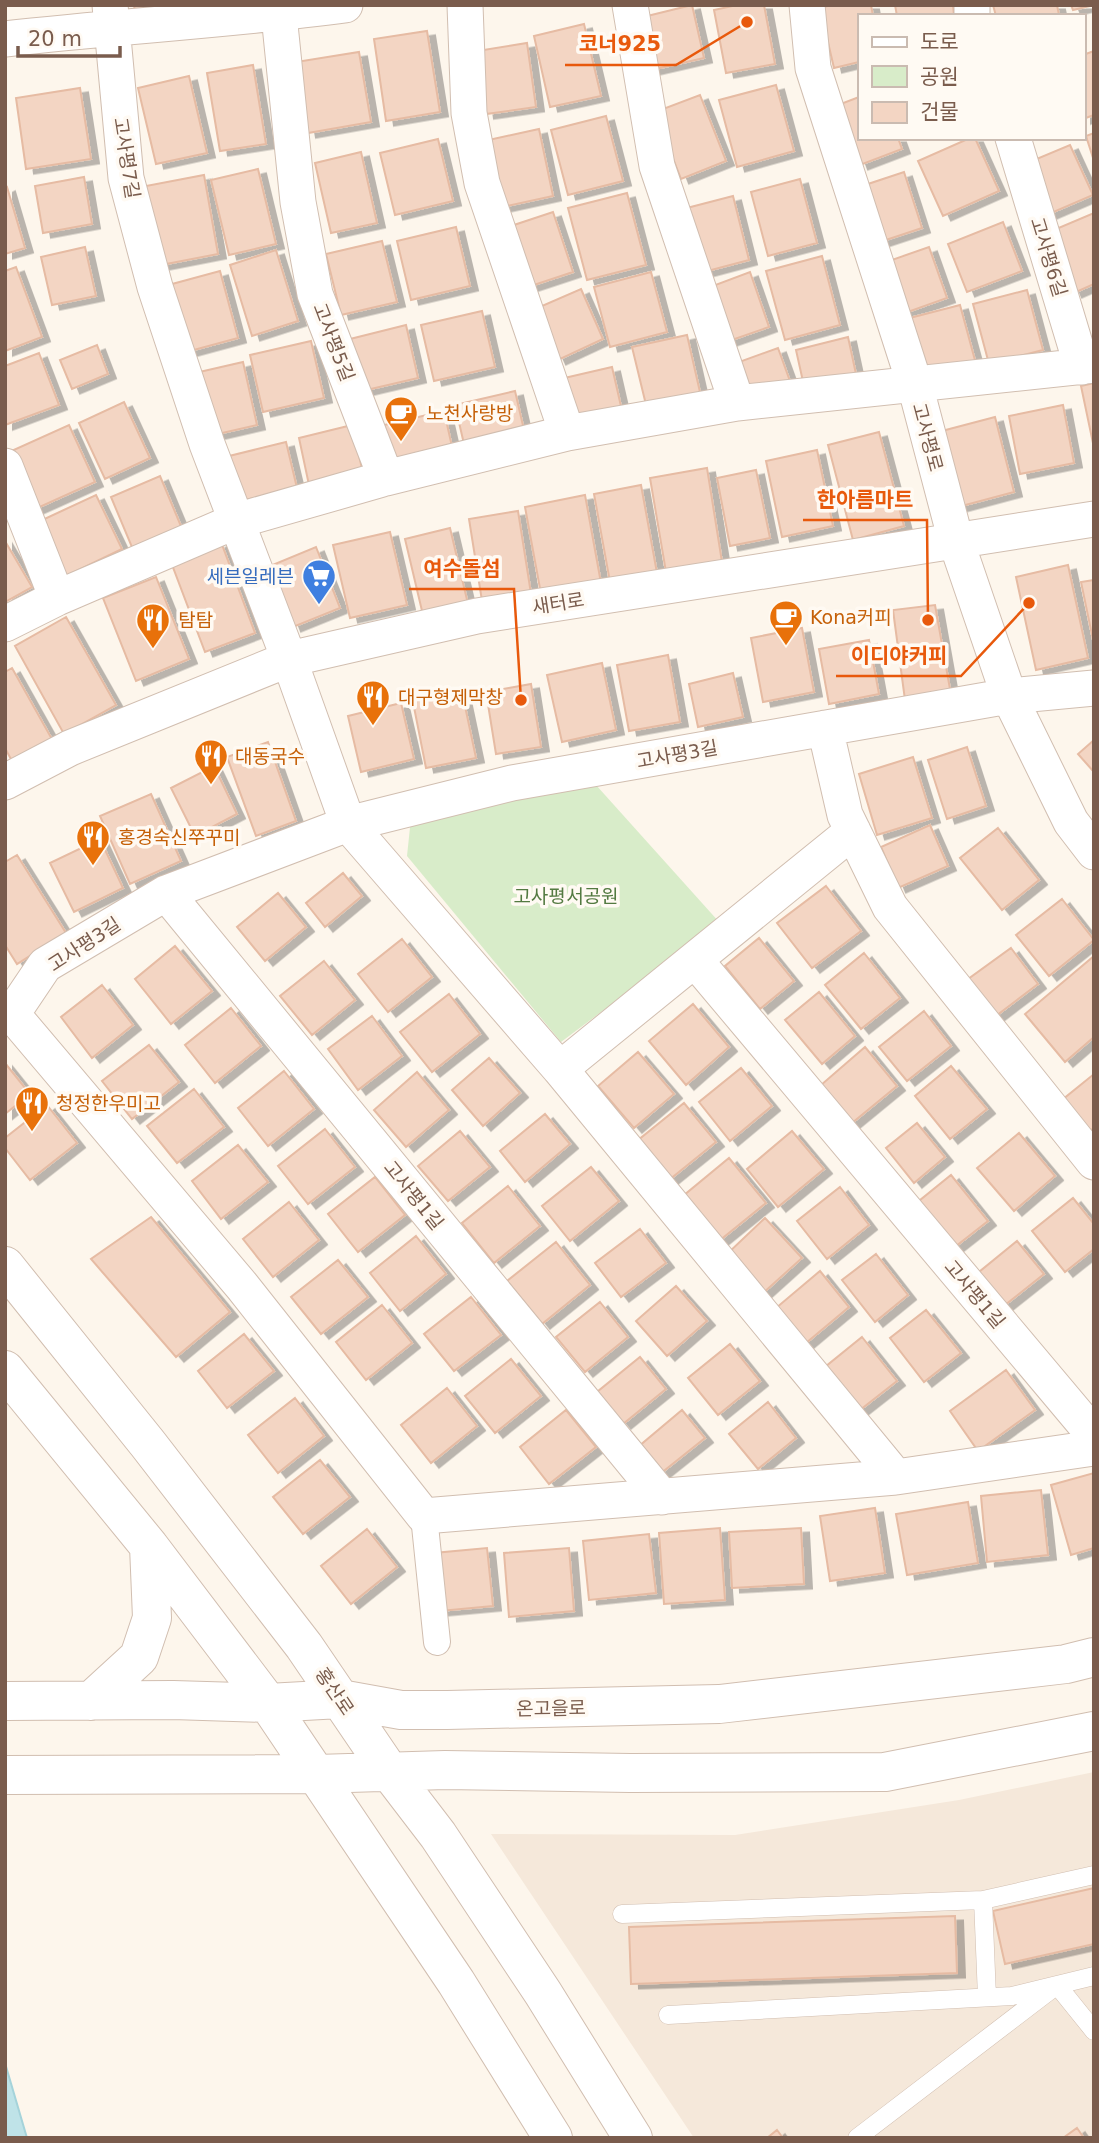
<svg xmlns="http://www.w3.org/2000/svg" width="1099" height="2143" viewBox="0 0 1099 2143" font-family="'DejaVu Sans','Noto Sans KR',sans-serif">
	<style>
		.residential { fill: #f5e8da }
		.green { fill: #d8ecc9 }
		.water { fill: #bfe3e8; stroke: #a5d3da; stroke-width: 2 }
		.building { fill: #f3d5c3; stroke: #e6bba3; stroke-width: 2; filter: url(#shadow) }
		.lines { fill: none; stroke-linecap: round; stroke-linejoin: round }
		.service-casing { stroke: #d1beb0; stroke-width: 19 }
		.pedestrian-casing { stroke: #d1beb0; stroke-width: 28 }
		.minor-casing { stroke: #d1beb0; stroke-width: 37 }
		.tertiary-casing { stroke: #d1beb0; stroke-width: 40 }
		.service { stroke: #fff; stroke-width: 18 }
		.pedestrian { stroke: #fff; stroke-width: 26 }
		.minor { stroke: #fff; stroke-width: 35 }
		.tertiary { stroke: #fff; stroke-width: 38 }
		.labels { text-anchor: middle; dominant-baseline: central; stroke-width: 7; stroke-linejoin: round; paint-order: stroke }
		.street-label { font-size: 19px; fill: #7a5c4d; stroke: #fffaf3 }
		.food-label { font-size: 19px; fill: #c56008; stroke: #fffaf3; text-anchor: start }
		.shop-label { font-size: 19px; fill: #366cbe; stroke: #fffaf3; text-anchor: end }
		.park-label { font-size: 19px; fill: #537a41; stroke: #fffaf3 }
		.leader { fill: none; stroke: #e8590c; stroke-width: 2.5 }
		.callout-dot { fill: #e8590c; stroke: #fffaf3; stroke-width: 2.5 }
		.callout-label { font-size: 21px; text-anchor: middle; font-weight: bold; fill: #e8590c; stroke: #fffaf3; stroke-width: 7; stroke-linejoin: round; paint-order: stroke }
	</style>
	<defs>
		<filter id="shadow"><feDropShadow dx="8" dy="4.5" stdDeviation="0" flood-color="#0004"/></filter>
	</defs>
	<rect width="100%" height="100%" fill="#fdf6ec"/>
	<path class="residential" d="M1094,1772v366h-400l-203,-304 244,1 224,-35z"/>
	<path class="green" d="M596,785l124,138 -159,119 -154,-186 4,-38z"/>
	<path class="water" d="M5,2063l22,75h-22z"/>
	<path class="building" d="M134,5h54l-53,7z
		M692,5l12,53 -57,13 -12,-52z
		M737,5h27l11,59 -49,9 -12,-63z
		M831,5h40l2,11h-14v46l-25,6 -14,-60z
		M895,5h58l1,11h-57z
		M993,5h64l2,10 -63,1z
		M1071,5h23l-21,5z
		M584,24l17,72 -51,11 -16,-71z
		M427,31l13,81 -54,9 -12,-82z
		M527,43l9,64 -50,7 -9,-63z
		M1094,51v64l-11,4v-64z
		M359,52l12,70 -63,11 -12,-71z
		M253,65l13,79 -46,7 -13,-78z
		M189,76l18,77 -51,11 -18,-76z
		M776,85l18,66 -57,16 -18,-67z
		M80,88l11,71 -65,10 -10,-71z
		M700,95l26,66 -45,18 -26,-67z
		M859,97v41h39l4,11 -42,16 -22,-60z
		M606,116l17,65 -55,14 -17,-65z
		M539,129l14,67 -55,12 -14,-67z
		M1094,133v28l-8,-25z
		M970,138h5l24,53 -56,25 -25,-55z
		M438,139l15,62 -58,14 -15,-62z
		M1070,145l23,50 -44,19 -22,-51z
		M361,152l16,71 -46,10 -16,-70z
		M258,169l18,75 -47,11 -18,-75z
		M904,172l18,56 -45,15 -18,-56z
		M204,175l14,79 -57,11 -15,-79z
		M84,177l8,47 -49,9 -8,-47z
		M800,179l17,64 -49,13 -17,-64z
		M7,187l18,61 -20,6v-66z
		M627,193l19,72 -59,15 -19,-72z
		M733,196l16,64 -49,13 -17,-64z
		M553,212l20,60 -48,16 -20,-60z
		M1094,213v71l-20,9 -25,-61z
		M1003,222l19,49 -55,21 -19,-48z
		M456,227l14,59 -59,14 -14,-59z
		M382,241l15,61 -56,13 -15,-61z
		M85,247l11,49 -44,9 -11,-48z
		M929,247l18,51 -42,15 -19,-51z
		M276,250l22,71 -46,15 -22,-71z
		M822,256l18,69 -55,15 -19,-69z
		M16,267l26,70 -37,14v-80z
		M220,271l18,67 -59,16 -18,-67z
		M651,272l16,60 -57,15 -16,-60z
		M750,272l19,55 -40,14 -19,-54z
		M581,289l22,50 -45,21 -23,-51z
		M1027,290l16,60 -54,14 -16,-60z
		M960,305l16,59 -58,15 -16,-59z
		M482,311l13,56 -61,14 -13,-56z
		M406,325l12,53 -60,14 -12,-52z
		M687,335l15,66 -54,12 -16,-66z
		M848,337l8,37 -52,12 -8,-36z
		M311,341l13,57 -61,14 -13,-57z
		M97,345l11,29 -36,15 -12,-29z
		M778,348l13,36 -40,13 -12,-35z
		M39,353l20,52 -54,20v-59z
		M243,362l14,63 -48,11 -14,-63z
		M612,367l11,48 -52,12 -11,-48z
		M1094,383v65l-13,-62z
		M515,391l9,39 -60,14 -9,-39z
		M124,402l26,56 -45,21 -26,-56z
		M1063,405l11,58 -54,11 -11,-58z
		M444,411l9,40 -64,15 -9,-40z
		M995,417l19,75 -56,15 -20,-75z
		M69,425l26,57 -62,28 -26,-57z
		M352,425l11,48 -54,12 -10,-47z
		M879,432l25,94 -51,14 -25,-95z
		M286,442l11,46 -61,14 -11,-45z
		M817,450l16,76 -51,11 -16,-76z
		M707,468l15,94 -56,10 -16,-94z
		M756,470l14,68 -40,8 -13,-68z
		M160,476l23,55 -49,21 -23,-55z
		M641,485l16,88 -47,9 -16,-88z
		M96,495l26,54 -58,28 -26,-55z
		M585,495l16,88 -60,11 -16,-87z
		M518,511l14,89 -49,7 -14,-88z
		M450,528l18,76 -45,11 -18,-76z
		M390,532l17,73 -57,13 -17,-73z
		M5,541l27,46 -27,15z
		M221,542l34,91 -50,19 -34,-90z
		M316,547l24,61 -47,19 -23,-61z
		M1068,565l20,93 -52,12 -20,-93z
		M156,577l33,82 -53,22 -33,-83z
		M1094,580v59l-1,1 -12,-58z
		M935,605l15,84 -45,11 -12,-90z
		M66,617l50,88 -52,29 -49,-88z
		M802,628l12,64 -51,10 -12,-64z
		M869,640l10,54 -50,10 -10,-55z
		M668,655l12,67 -51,9 -12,-66z
		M602,663l14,67 -54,12 -15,-67z
		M12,668l41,73 -40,22 -8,-15v-76z
		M733,673l10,44 -45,10 -9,-43z
		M531,684l10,63 -45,7 -10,-62z
		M462,692l14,66 -50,10 -13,-66z
		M401,703l13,56 -53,13 -13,-56z
		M1094,740v32l-16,-18z
		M268,742l28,79 -40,15 -29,-79z
		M967,747l19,59 -39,13 -19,-59z
		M913,757l19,61 -55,17 -18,-61z
		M214,766l23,48 -42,22 -24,-48z
		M151,794l30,67 -51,23 -30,-68z
		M930,825l18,41 -50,22 -17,-41z
		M998,828l41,52 -37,30 -42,-52z
		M100,839l23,49 -49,24 -24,-49z
		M17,855l49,78 -49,31 -12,-19v-83z
		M343,873l19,23 -37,31 -19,-24z
		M826,886l35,45 -49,37 -35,-45z
		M278,893l28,34 -41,34 -28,-34z
		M1062,899l32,41 -45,36 -33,-41z
		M759,938l35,43 -34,28 -35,-43z
		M402,939l30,38 -44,35 -30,-38z
		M175,946l37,45 -41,33 -36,-45z
		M1011,948l27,36 -46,35 -28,-37z
		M864,953l36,45 -39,31 -36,-44z
		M1094,956v81l-29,25 -40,-48z
		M324,961l31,39 -43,35 -32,-39z
		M102,985l31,40 -41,33 -31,-41z
		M819,992l36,44 -33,28 -37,-44z
		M449,994l31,40 -48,38 -32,-40z
		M693,1004l36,43 -43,38 -37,-44z
		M231,1008l30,38 -46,37 -30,-38z
		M924,1011l27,35 -44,35 -28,-34z
		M372,1016l30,40 -44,34 -30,-41z
		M149,1045l30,37 -47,37 -30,-38z
		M865,1047l32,39 -45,37 -31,-38z
		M638,1052l36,42 -40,34 -36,-42z
		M489,1058l31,35 -37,33 -31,-36z
		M5,1063l25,31 -25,20z
		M951,1066l36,43 -37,30 -35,-43z
		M741,1068l31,38 -42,35 -31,-39z
		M284,1071l30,38 -46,37 -30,-38z
		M417,1072l32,38 -43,37 -32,-37z
		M1094,1074v54l-6,4 -26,-32z
		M194,1089l30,38 -47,36 -30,-37z
		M684,1103l32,39 -47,38 -32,-39z
		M47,1105l30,38 -47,37 -25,-32v-10z
		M545,1114l25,30 -45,38 -25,-31z
		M917,1123l28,34 -31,26 -28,-35z
		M325,1129l30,38 -47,37 -30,-38z
		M460,1131l30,36 -42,34 -30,-35z
		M792,1131l32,38 -46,38 -31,-38z
		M1019,1133l36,43 -41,35 -37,-43z
		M238,1145l30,37 -47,37 -29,-38z
		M729,1158l37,45 -47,38 -36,-45z
		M591,1167l28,34 -49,40 -28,-35z
		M951,1175l37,46 -37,29 -37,-45z
		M375,1177l30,38 -47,37 -30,-38z
		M508,1186l32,40 -46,37 -32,-40z
		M840,1187l29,38 -42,34 -30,-38z
		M1073,1198l21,26v25l-29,23 -33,-41z
		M289,1202l30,38 -46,37 -30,-38z
		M151,1217l79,95 -54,45 -85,-98z
		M765,1218l37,40 -40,36 -36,-39z
		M640,1229l26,34 -45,34 -26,-34z
		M416,1236l30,38 -46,37 -30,-38z
		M1017,1241l27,33 -39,31 -26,-33z
		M556,1242l34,43 -48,39 -35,-43z
		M876,1254l32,41 -33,27 -33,-42z
		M338,1260l30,37 -47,37 -30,-37z
		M820,1271l29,36 -43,36 -30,-35z
		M676,1286l31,35 -40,35 -31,-35z
		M471,1297l30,38 -47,36 -30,-37z
		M600,1302l28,35 -43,35 -29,-35z
		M382,1305l30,38 -46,37 -30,-38z
		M926,1310l35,43 -37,29 -34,-44z
		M244,1334l30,37 -47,37 -29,-37z
		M862,1337l35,44 -37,29 -35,-43z
		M730,1344l30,37 -42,34 -30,-37z
		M640,1357l26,32 -43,35 -26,-32z
		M511,1359l30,37 -46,37 -30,-37z
		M1006,1370l29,40 -57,41 -28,-40z
		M447,1388l30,38 -46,37 -30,-38z
		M295,1398l29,38 -46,37 -30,-38z
		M768,1402l28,36 -38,31 -29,-35z
		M566,1410l30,37 -47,37 -29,-37z
		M682,1410l23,28 -45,36 -22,-27z
		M320,1460l30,37 -47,37 -30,-37z
		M1094,1473v75l-23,7 -20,-70z
		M1041,1490l7,65 -61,7 -6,-66z
		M968,1502l10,61 -71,12 -11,-61z
		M875,1508l10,65 -55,8 -10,-65z
		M720,1528l5,72 -61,4 -5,-71z
		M801,1528l3,56 -72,4 -3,-56z
		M367,1529l30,38 -46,37 -30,-38z
		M649,1534l7,59 -67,7 -6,-59z
		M487,1548l6,58 -53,5 -6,-58z
		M569,1548l5,63 -65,6 -5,-64z
		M1094,1888v56l-89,20 -12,-53z
		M955,1916l2,57 -326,11 -2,-57z
		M1077,2128l7,10h-21z
		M777,2130l6,8h-16z"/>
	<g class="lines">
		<g class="service-casing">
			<path id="service" d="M983,1900l4,97
				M622,1914l361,-14 111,-25
				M668,2015l344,-19 82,-20
				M857,2138l200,-153 37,46"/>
		</g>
		<g class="pedestrian-casing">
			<path id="pedestrian" d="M424,1516l13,126"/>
		</g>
		<g class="minor-casing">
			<path id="minor" d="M110,5l16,173 29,109 52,157 82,215 59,165 212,245 336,408
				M278,5l20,197 17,92 71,184
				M465,5l4,108 13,70 85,250
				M630,5l27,161 80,237
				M807,5l6,63 102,317 41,156 53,155 62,126 23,30
				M972,16v-11
				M5,39c114,-13 227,-19 340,-34
				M1013,138l69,229
				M5,466l52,132
				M5,624l52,-26 179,-77 150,-43 181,-45 170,-30 357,-38
				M1094,688l-85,8 -497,87 -164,41 -182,69 -121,72 -33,49 230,272 182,230 472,-39 198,-29
				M825,728l20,87 45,92 204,255
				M5,782l65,-34 219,-89 188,-43 617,-97
				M166,893l496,604
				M695,960l399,475
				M560,1069l293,-238"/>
		</g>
		<g class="tertiary-casing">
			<path id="tertiary" d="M5,1266l143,178 156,202 85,125 49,64 105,158 90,145
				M5,1370l144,176 119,157 188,279 97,156
				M5,1701l168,-1 95,3 72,-4 61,11h46l272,-6 347,-40 28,-7
				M91,1701l48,-44 13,-39 -3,-72
				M5,1775l312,-1 128,-4 185,3 255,-1 209,-41"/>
		</g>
		<use href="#service" class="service"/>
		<use href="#pedestrian" class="pedestrian"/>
		<use href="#minor" class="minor"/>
		<use href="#tertiary" class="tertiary"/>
	</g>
	<defs>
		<g id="cafe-pin" transform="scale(1.75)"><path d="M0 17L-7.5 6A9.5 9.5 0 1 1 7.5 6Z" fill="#e8710a" stroke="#fffaf3"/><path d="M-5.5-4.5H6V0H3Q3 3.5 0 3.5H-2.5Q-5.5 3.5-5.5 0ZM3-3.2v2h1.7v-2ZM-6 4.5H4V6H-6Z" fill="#fff"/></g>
		<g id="supermarket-pin" transform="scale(1.75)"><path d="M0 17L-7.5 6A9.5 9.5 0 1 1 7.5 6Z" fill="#3f7fe0" stroke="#fffaf3"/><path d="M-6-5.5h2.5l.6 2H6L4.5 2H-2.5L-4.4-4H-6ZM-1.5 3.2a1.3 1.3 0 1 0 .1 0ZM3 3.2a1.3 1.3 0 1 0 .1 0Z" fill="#fff"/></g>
		<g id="restaurant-pin" transform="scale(1.75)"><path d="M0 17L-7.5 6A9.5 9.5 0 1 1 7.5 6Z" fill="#e8710a" stroke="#fffaf3"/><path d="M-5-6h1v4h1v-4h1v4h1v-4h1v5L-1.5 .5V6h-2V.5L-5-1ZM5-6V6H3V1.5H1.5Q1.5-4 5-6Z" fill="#fff"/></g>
	</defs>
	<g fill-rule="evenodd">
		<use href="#cafe-pin" x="401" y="413"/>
		<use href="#supermarket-pin" x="319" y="576"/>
		<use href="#cafe-pin" x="786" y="617"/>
		<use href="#restaurant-pin" x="153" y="620"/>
		<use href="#restaurant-pin" x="373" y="697"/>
		<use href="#restaurant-pin" x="211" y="756"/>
		<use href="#restaurant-pin" x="93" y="837"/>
		<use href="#restaurant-pin" x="32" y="1103"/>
	</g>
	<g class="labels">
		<g class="street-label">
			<text transform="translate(127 158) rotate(81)">고사평7길</text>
			<text transform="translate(1049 257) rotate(73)">고사평6길</text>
			<text transform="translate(334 342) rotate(69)">고사평5길</text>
			<text transform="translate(928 437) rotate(75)">고사평로</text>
			<text transform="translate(558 603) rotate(-9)">새터로</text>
			<text transform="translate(677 754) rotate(-10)">고사평3길</text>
			<text transform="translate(84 944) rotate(-33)">고사평3길</text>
			<text transform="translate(414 1195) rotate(51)">고사평1길</text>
			<text transform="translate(975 1294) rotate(50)">고사평1길</text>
			<text transform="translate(335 1691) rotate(56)">홍산로</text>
			<text transform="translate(551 1708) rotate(-1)">온고을로</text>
		</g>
		<g class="food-label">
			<text x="426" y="413">노천사랑방</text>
			<text x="810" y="617">Kona커피</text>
			<text x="178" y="620">탐탐</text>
			<text x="398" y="697">대구형제막창</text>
			<text x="235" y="756">대동국수</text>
			<text x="118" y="837">홍경숙신쭈꾸미</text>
			<text x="56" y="1103">청정한우미고</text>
		</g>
		<g class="shop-label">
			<text x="294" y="576">세븐일레븐</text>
		</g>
		<g class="park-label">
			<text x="566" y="896">고사평서공원</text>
		</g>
	</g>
	<path class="leader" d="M747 22L676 65H565M928 620L927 520H803M521 700L514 589H409M1029 603L961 676H836"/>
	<g class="callout-dot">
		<circle cx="747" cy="22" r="7"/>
		<circle cx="928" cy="620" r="7"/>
		<circle cx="521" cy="700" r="7"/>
		<circle cx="1029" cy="603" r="7"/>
	</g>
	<g class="callout-label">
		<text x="620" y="51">코너925</text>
		<text x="865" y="507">한아름마트</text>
		<text x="462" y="576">여수돌섬</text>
		<text x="899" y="663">이디야커피</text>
	</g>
	<rect width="1099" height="2143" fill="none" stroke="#7a5c4d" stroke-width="14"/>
	<rect x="858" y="14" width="228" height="126" fill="#fffaf3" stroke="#cabbb1" stroke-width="2"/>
	<rect x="872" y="37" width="35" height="10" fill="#ffffff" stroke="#cabbb1" stroke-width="2"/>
	<text x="920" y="49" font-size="21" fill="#7a5c4d">도로</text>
	<rect x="872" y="66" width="35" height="21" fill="#d8ecc9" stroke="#cabbb1" stroke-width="2"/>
	<text x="920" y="84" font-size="21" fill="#7a5c4d">공원</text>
	<rect x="872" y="102" width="35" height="21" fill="#f3d5c3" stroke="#cabbb1" stroke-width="2"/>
	<text x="920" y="119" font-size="21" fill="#7a5c4d">건물</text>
	<path d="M18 46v10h102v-10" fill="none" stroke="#7a5c4d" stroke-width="3.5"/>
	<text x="28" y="46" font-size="21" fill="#7a5c4d" stroke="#fffaf3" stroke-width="5" paint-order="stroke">20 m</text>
</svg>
